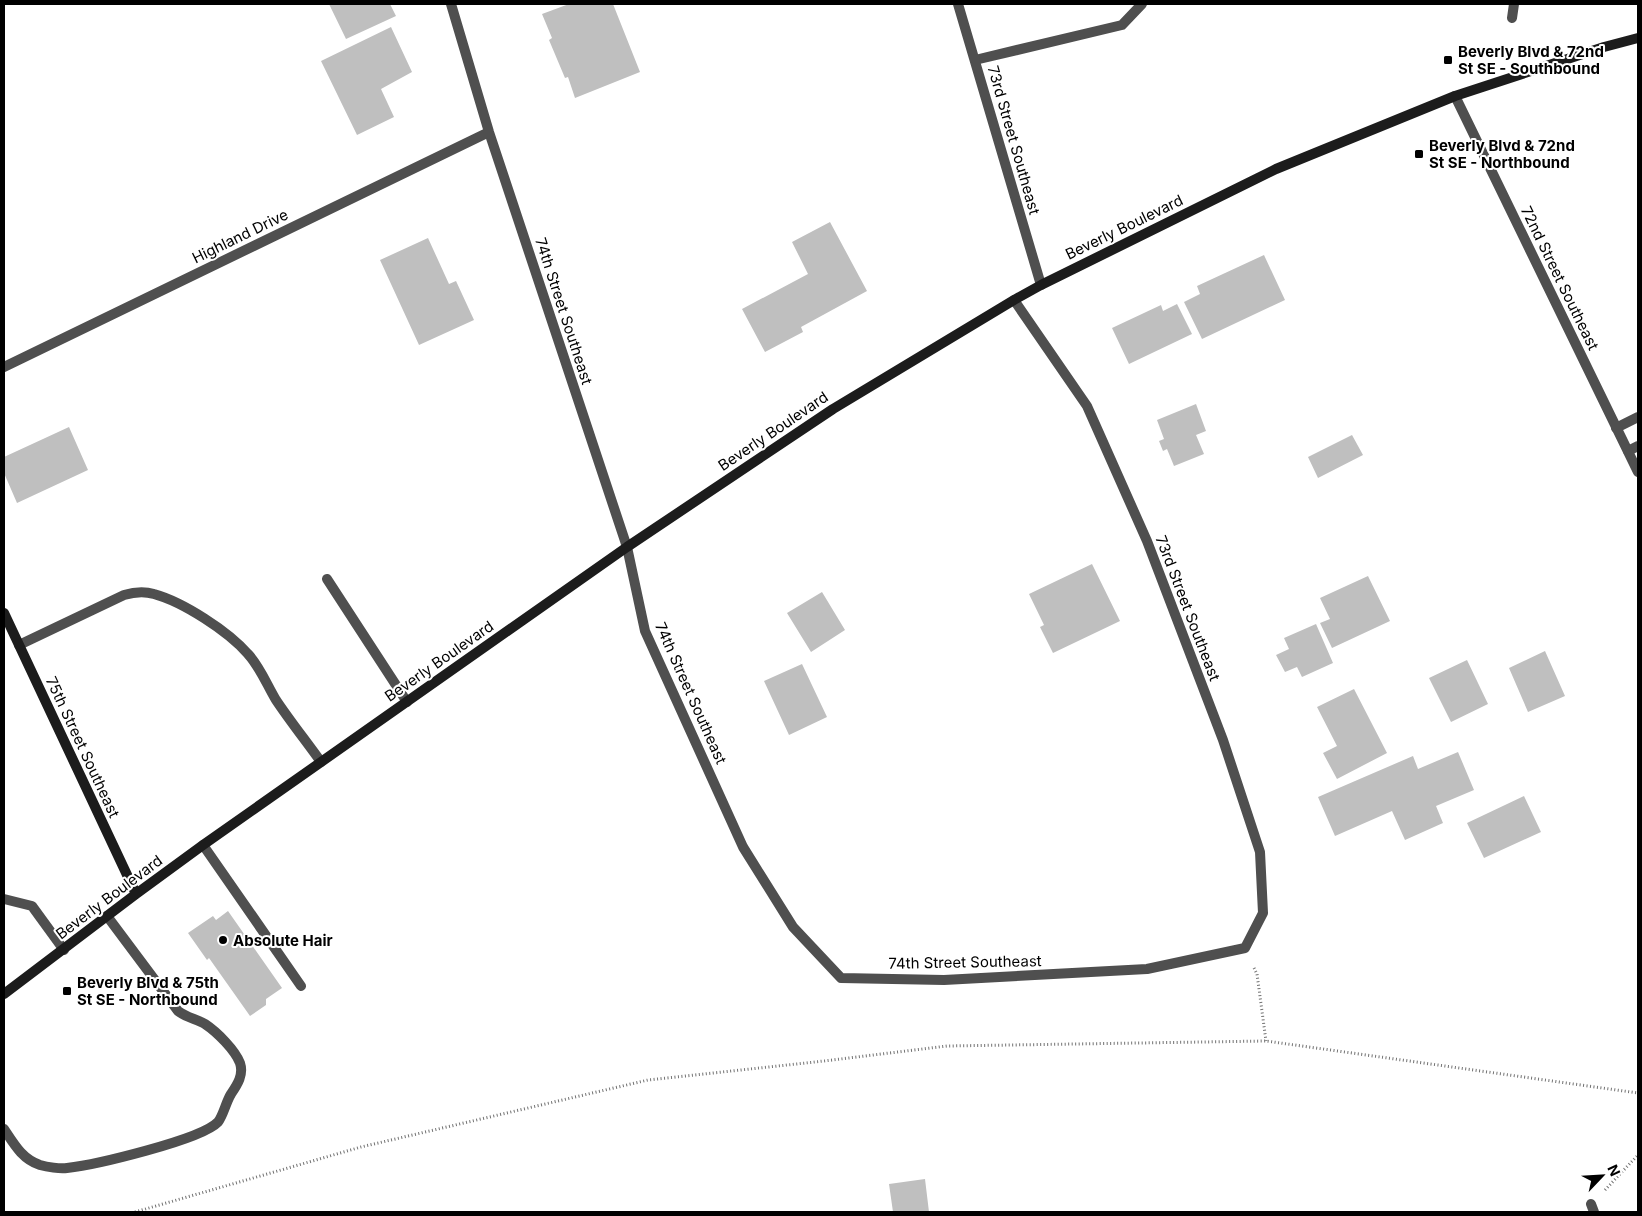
<svg xmlns="http://www.w3.org/2000/svg" width="1642" height="1216" viewBox="0 0 1642 1216" font-family="Inter,sans-serif">
	<style>
		.building { fill: #bfbfbf }
		.lines { fill: none; stroke-linecap: round; stroke-linejoin: round }
		.path { stroke: #717171; stroke-width: 3; stroke-dasharray: 1 2.5; stroke-linecap: butt }
		.lane { stroke: #4f4f4f; stroke-width: 10 }
		.street { stroke: #4f4f4f; stroke-width: 10 }
		.secondary { stroke: #1c1c1c; stroke-width: 10 }
		.poi-dot { fill: #000; stroke: #fff; stroke-width: 2 }
		.labels { text-anchor: middle; dominant-baseline: central; stroke-width: 4; stroke-linejoin: round; paint-order: stroke }
		.poi-label { font-size: 15px; font-weight: bold; fill: #000; stroke: #fff; text-anchor: start }
		.street-label { font-size: 15px; fill: #000; stroke: #fff }
	</style>
	<rect width="100%" height="100%" fill="#fff"/>
	<path class="building" d="M329,4h61l6,12 -50,23z
		M569,4h44l27,68 -65,26 -7,-21 -3,1 -16,-38 3,-2 -10,-24z
		M391,27l21,45 -31,17 13,28 -37,18 -36,-74z
		M830,222l37,69 -66,36 2,5 -38,20 -23,-43 66,-35 -16,-32z
		M428,238l21,46 7,-3 18,39 -55,25 -39,-85z
		M1264,255l21,45 -83,39 -18,-37 16,-8 -3,-8z
		M1177,304l15,30 -63,30 -17,-36 49,-23 2,6z
		M1196,404l10,27 -10,4 8,19 -30,12 -7,-17 -4,2 -4,-10 5,-2 -7,-19z
		M69,427l19,43 -71,33 -13,-30v-16z
		M1352,435l11,20 -45,23 -10,-21z
		M1092,564l28,57 -67,32 -13,-26 4,-2 -15,-31z
		M1368,576l22,45 -58,27 -12,-25 10,-4 -10,-21z
		M822,592l23,38 -34,22 -24,-39z
		M1316,624l17,39 -31,14 -5,-10 -12,5 -9,-17 13,-6 -5,-11z
		M1545,651l20,45 -37,16 -19,-44z
		M1467,660l21,44 -37,18 -22,-44z
		M802,664l25,53 -38,18 -25,-54z
		M1354,689l33,64 -50,26 -14,-26 14,-7 -20,-39z
		M1458,752l16,38 -38,16 7,17 -38,17 -13,-29 -57,25 -17,-39 95,-41 5,13z
		M1524,796l17,36 -57,26 -17,-35z
		M228,911l54,77 -16,11v6l-16,11 -41,-58 -2,2 -19,-27 25,-17 3,4z
		M925,1179l4,33h-36l-4,-28z"/>
	<g class="lines">
		<path class="path" d="M1254,968l3,6 9,67
			M1605,1190l33,-35
			M135,1212l226,-65 287,-67 176,-19 123,-15 319,-5 372,52"/>
		<path class="lane" d="M1512,18l2,-14
			M975,60l147,-35 20,-21
			M1616,428l22,-11
			M1628,451l10,-5
			M327,579l80,123
			M19,645l105,-50c10,-3 20,-4 30,-1 29,8 74,37 94,60 12,13 19,31 28,46 14,21 30,41 45,62
			M203,845l98,141
			M4,1129c10,15 18,30 36,36 7,2 20,4 27,3 27,-3 134,-28 151,-46 5,-6 8,-20 13,-28 6,-9 13,-19 9,-31 -5,-13 -23,-31 -35,-39 -8,-5 -18,-6 -27,-13l-71,-95"/>
		<path class="street" d="M451,4l38,128 138,415 18,84 98,216 50,80 48,51 103,2 203,-11 98,-21 18,-35 -3,-61 -37,-112 -76,-199 -60,-135 -73,-106
			M958,4l83,281
			M1455,96l183,376
			M4,367l485,-235
			M4,899l28,7 32,44
			M1591,1204l3,8"/>
		<path class="secondary" d="M4,613l132,281
			M4,994l132,-100 67,-49 424,-298 206,-138 181,-109 27,-15 235,-116 179,-73 149,-49 34,-9"/>
	</g>
	<g class="poi-dot">
		<rect x="1443" y="55" width="10" height="10" rx="2.5"/>
		<rect x="1414" y="149" width="10" height="10" rx="2.5"/>
		<circle cx="223" cy="940" r="5"/>
		<rect x="62" y="986" width="10" height="10" rx="2.5"/>
	</g>
	<g class="labels">
		<g class="poi-label">
			<text x="1458" y="51">Beverly Blvd &amp; 72nd<tspan x="1458" dy="17">St SE - Southbound</tspan></text>
			<text x="1429" y="145">Beverly Blvd &amp; 72nd<tspan x="1429" dy="17">St SE - Northbound</tspan></text>
			<text x="233" y="940">Absolute Hair</text>
			<text x="77" y="982">Beverly Blvd &amp; 75th<tspan x="77" dy="17">St SE - Northbound</tspan></text>
		</g>
		<g class="street-label">
			<text transform="translate(1014 140) rotate(74)">73rd Street Southeast</text>
			<text transform="translate(1124 227) rotate(-26)">Beverly Boulevard</text>
			<text transform="translate(240 236) rotate(-26)">Highland Drive</text>
			<text transform="translate(1560 278) rotate(64)">72nd Street Southeast</text>
			<text transform="translate(564 311) rotate(72)">74th Street Southeast</text>
			<text transform="translate(773 431) rotate(-34)">Beverly Boulevard</text>
			<text transform="translate(1188 608) rotate(69)">73rd Street Southeast</text>
			<text transform="translate(439 661) rotate(-35)">Beverly Boulevard</text>
			<text transform="translate(691 693) rotate(66)">74th Street Southeast</text>
			<text transform="translate(83 747) rotate(65)">75th Street Southeast</text>
			<text transform="translate(109 897) rotate(-37)">Beverly Boulevard</text>
			<text transform="translate(965 962) rotate(-1)">74th Street Southeast</text>
		</g>
	</g>
	<rect width="1642" height="1216" fill="none" stroke="#000000" stroke-width="10"/>
	<g transform="translate(1602 1176) rotate(65)" stroke="#ffffff" stroke-width="4" paint-order="stroke">
	<path d="M0-4L9 19L0 12L-9 19Z" fill="#000000"/>
	<text y="-8" font-size="14" font-weight="bold" text-anchor="middle" fill="#000000">N</text>
	</g>
</svg>
